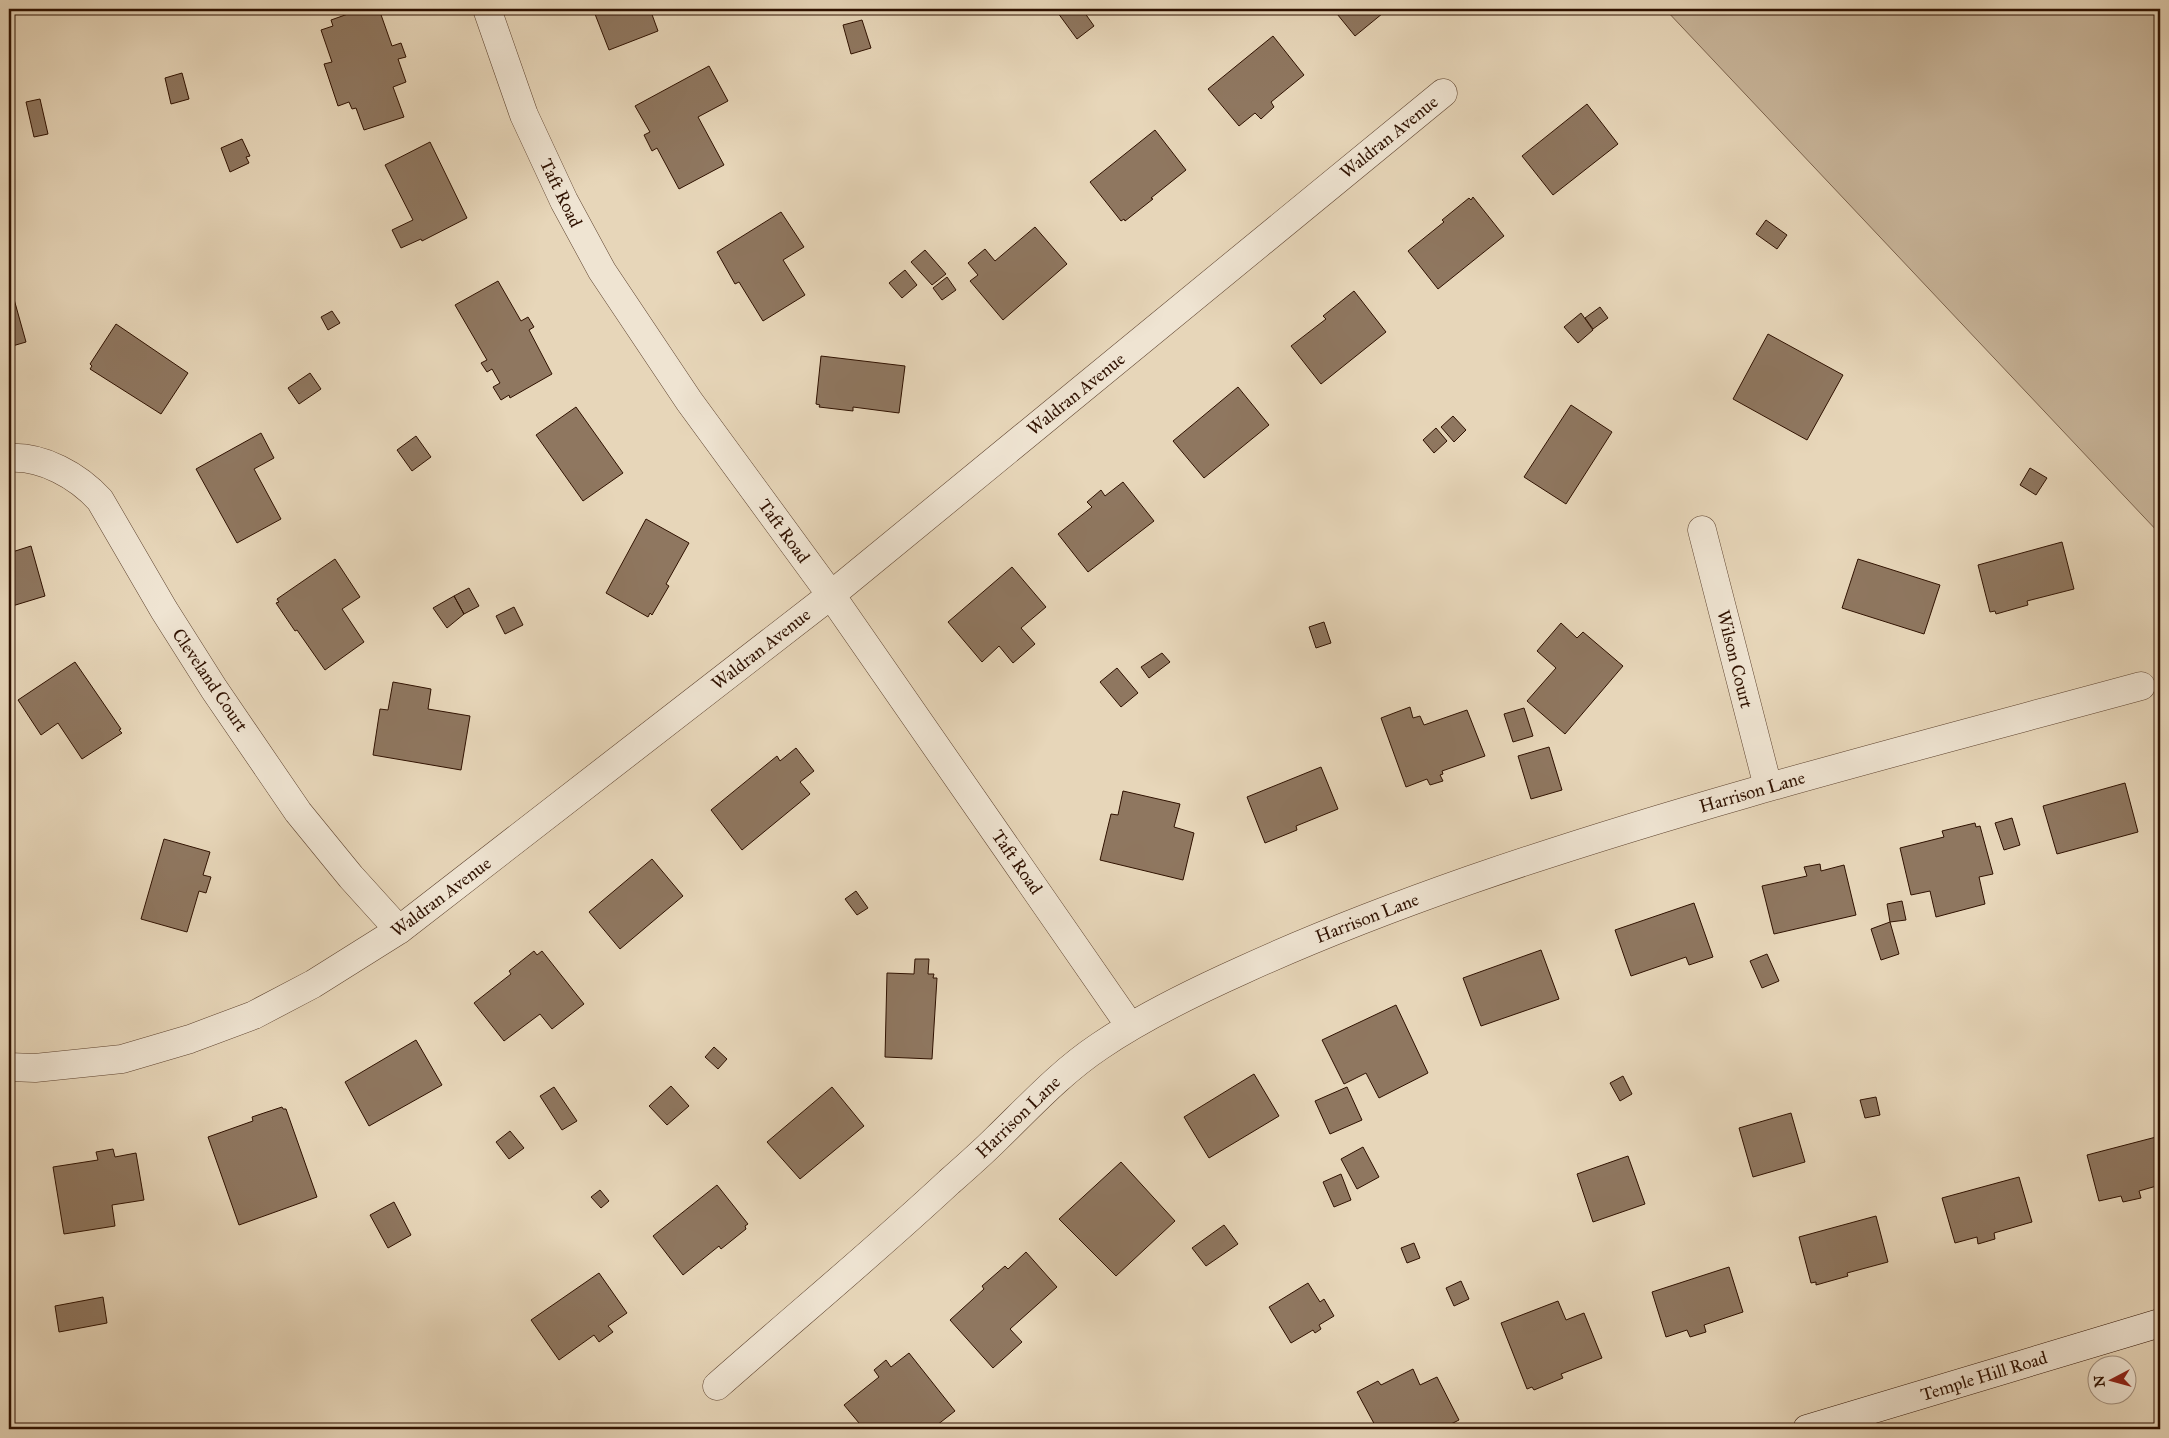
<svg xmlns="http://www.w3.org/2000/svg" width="2169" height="1438" viewBox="0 0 2169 1438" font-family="'IM FELL Great Primer',serif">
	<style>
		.green { fill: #c8b59a; stroke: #7c634d }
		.building { fill: #8f7760; stroke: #2f1100 }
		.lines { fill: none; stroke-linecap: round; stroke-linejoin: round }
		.minor-casing { stroke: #5d422e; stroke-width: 29 }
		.secondary-casing { stroke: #2f1100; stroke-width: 29 }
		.minor { stroke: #efe4d2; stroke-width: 28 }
		.secondary { stroke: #efe4d2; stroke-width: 28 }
		.labels { text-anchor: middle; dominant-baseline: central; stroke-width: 5; stroke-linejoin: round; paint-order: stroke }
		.street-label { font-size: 18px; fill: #2f1100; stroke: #efe4d2 }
	</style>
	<rect width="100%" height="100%" fill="#e7d6b9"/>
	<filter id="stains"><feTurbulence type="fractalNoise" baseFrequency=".004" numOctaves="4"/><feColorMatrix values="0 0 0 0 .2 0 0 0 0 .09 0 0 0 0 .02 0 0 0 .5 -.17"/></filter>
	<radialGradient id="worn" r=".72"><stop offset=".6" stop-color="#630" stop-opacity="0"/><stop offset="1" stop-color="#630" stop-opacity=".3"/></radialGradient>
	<path class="green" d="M1665,9h495v525z"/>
	<path class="building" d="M362,9h17l13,37 9,-3 5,14 -8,2 8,23 -13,5 11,30 -40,13 -8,-22 -4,1 -3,-7 -11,4 -14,-42 8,-2 -11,-32 12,-4 -2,-6z
		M593,9h57l8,22 -49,19z
		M1055,9h27l12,17 -17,13z
		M1333,9h55l-33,27z
		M862,20l9,28 -20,6 -8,-29z
		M1273,36l31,39 -33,27 3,5 -13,12 -6,-6 -16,13 -31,-37z
		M709,66l19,35 -30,16 26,48 -45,24 -22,-41 -5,3 -8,-16 6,-3 -15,-26z
		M182,73l7,26 -18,5 -6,-26z
		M40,99l8,35 -14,3 -8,-35z
		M1587,104l31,40 -65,51 -31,-39z
		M1155,130l31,40 -35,28 2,1 -28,22 -1,-2 -3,2 -31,-39z
		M242,139l8,17 -4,1 3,6 -19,9 -9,-24z
		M430,142l37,76 -45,23 -1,-2 -20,9 -9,-18 21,-10 -28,-55z
		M1473,197l31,39 -66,53 -30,-38 36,-29 -2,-2 27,-22 2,2z
		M781,212l23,35 -21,13 22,35 -42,26 -24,-39 -4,2 -18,-32z
		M1766,220l21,15 -10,14 -21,-15z
		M1035,227l32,37 -64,56 -33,-39 8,-6 -10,-12 17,-14 10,12z
		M925,250l21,24 -14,11 -21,-23z
		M905,270l12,15 -15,13 -13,-15z
		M947,277l9,13 -14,10 -9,-12z
		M498,281l23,40 7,-4 6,10 -5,3 23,44 -42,24 -1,-3 -8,5 -8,-13 7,-4 -8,-14 -5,3 -6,-9 6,-3 -32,-55z
		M1354,291l32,41 -65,52 -30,-38 35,-27 -3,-3z
		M12,292l14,50 -17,5v-54z
		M1600,307l8,11 -15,11 -8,-11z
		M332,311l8,12 -12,7 -7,-13z
		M1581,313l12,17 -15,13 -14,-16z
		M116,324l72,49 -27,41 -71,-45 2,-3 -2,-2z
		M1768,334l75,41 -36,65 -74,-41z
		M821,356l84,10 -6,47 -46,-6v4l-34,-4 1,-2 -4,-1z
		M310,373l11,16 -22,15 -11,-16z
		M1238,387l31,38 -65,53 -31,-37z
		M1571,405l41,27 -46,72 -42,-27z
		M576,407l47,66 -40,28 -47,-66z
		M1453,416l13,14 -12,12 -13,-15z
		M1436,428l11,13 -13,12 -11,-13z
		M261,433l13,25 -20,11 27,50 -44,24 -41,-74z
		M416,436l15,21 -19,14 -15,-21z
		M2030,468l17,10 -11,17 -16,-10z
		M1123,482l31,39 -66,51 -30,-38 34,-27 -5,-5 14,-12 4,6z
		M646,519l43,24 -23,41 3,2 -17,29 -2,-2 -2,4 -42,-24z
		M2062,542l12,47 -47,12 1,4 -32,9 -1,-3 -5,1 -12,-47z
		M31,546l14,50 -36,11v-54z
		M335,559l25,38 -18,12 22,33 -39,28 -28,-40 -2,1 -19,-28 3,-1 -2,-3z
		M1858,559l82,26 -16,49 -82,-26z
		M1012,567l34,40 -25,21 14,16 -22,19 -14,-17 -17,16 -34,-40z
		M469,588l10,18 -15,8 -10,-18z
		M454,596l10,18 -17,14 -14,-20z
		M514,607l9,18 -18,9 -9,-18z
		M1324,622l7,21 -15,5 -7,-21z
		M1561,623l16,15 6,-6 40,34 -58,68 -38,-33 29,-33 -19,-17z
		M1162,653l8,9 -21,16 -8,-11z
		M75,662l46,67 -2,1 3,3 -40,26 -24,-36 -17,12 -23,-35z
		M1117,668l21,25 -17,14 -21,-25z
		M393,682l38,7 -3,20 42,7 -9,54 -88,-15 7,-46 8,1z
		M1410,707l3,11 7,-2 4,9 43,-15 18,46 -43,15 1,3 -3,1 3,6 -13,4 -3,-6 -21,8 -25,-69z
		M1524,708l9,28 -20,6 -9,-28z
		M1549,747l13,43 -31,9 -13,-43z
		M796,748l18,23 -14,11 10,12 -68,56 -31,-40 66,-54 3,5z
		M1321,767l17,42 -42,17 1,4 -32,13 -18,-46z
		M2125,783l13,49 -81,22 -14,-48z
		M1123,791l57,13 -6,23 20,6 -11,47 -83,-20 11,-46 7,1z
		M2012,818l8,27 -16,5 -9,-27z
		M1975,823l1,4 4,-1 13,48 -14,3 6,27 -49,13 -6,-26 -19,4 -11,-47 44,-11 -2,-6z
		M164,839l46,13 -7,23 8,2 -5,16 -7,-2 -12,41 -46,-13z
		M652,859l31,37 -63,53 -31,-37z
		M1820,864l1,7 23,-6 12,50 -82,19 -12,-48 45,-10 -3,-9z
		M856,891l12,17 -11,7 -12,-16z
		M1902,901l4,19 -16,2 -3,-18z
		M1694,903l19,54 -24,8 -3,-8 -55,19 -16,-46z
		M1890,922l9,32 -18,6 -10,-31z
		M1541,950l18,49 -78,27 -18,-48z
		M534,951l3,4 5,-4 42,53 -32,25 -12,-15 -36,27 -30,-38 37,-29 -2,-3z
		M1767,954l12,27 -17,7 -12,-27z
		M915,959h14l-1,15h6l-1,4h4l-5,81 -47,-2 2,-84 27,1z
		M1396,1005l32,68 -49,25 -13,-25 -22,11 -22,-44z
		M416,1040l26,45 -73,41 -24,-44z
		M714,1047l13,12 -9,10 -13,-12z
		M1254,1074l25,42 -70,42 -25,-41z
		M1623,1076l9,18 -12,7 -10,-18z
		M671,1086l18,20 -22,19 -18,-19z
		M554,1087l23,34 -15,9 -22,-34z
		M832,1087l32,39 -64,53 -33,-37z
		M1347,1087l15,33 -32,14 -15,-33z
		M1876,1097l4,18 -15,3 -5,-18z
		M282,1107l1,2h3l31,88 -78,28 -31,-88 45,-16 -1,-4z
		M1791,1113l14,49 -52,15 -14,-49z
		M510,1131l14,17 -15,11 -13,-17z
		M2160,1136v49l-21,6 2,7 -18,4 -2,-6 -22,5 -12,-46z
		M1363,1147l16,30 -22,12 -16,-30z
		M113,1149l2,8 21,-4 8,47 -32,5 3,21 -51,8 -11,-67 45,-7 -2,-8z
		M1628,1156l17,48 -52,18 -16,-48z
		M1121,1162l54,59 -59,55 -57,-57z
		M1341,1174l10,26 -17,7 -11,-25z
		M2019,1177l13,45 -38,11 1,6 -17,5 -1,-7 -22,6 -13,-45z
		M717,1185l31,39 -3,2 1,3 -25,20 -2,-3 -36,29 -30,-39z
		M600,1190l9,11 -8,7 -10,-11z
		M394,1202l17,33 -23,13 -18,-33z
		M1876,1216l12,46 -41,11 1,3 -32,9v-3l-5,1 -12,-46z
		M1224,1225l14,19 -32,22 -14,-18z
		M1414,1243l6,15 -13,5 -6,-15z
		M1026,1252l31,35 -47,42 12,13 -29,26 -43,-48 34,-31 -2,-3 23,-20 3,3z
		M1729,1267l14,45 -39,13 2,7 -16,5 -3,-7 -21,7 -14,-45z
		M599,1273l28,40 -19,13 5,6 -14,10 -5,-7 -35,25 -28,-40z
		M1461,1281l8,18 -15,7 -8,-18z
		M1308,1283l12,19 4,-3 10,17 -15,9 2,4 -6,4 -2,-3 -22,13 -22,-36z
		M103,1297l4,26 -48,9 -4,-26z
		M1558,1301l8,19 18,-7 18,45 -41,16 2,4 -29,12 -2,-3 -5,2 -26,-66z
		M909,1353l46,58 -23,18h-68l-20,-24 35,-28 -5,-7 12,-10 5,7z
		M1413,1369l7,16 17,-8 22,43 -18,9h-64l-20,-37 21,-11 3,4z"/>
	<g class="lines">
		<g class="minor-casing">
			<path id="minor" d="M487,9l37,106 40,86 38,70 87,130 142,194 299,431
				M9,458c34,-2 69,18 91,42l64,110 50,79 84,123 53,65 48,53
				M1702,530l66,257
				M9,1067l26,1 87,-9 68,-20 64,-24 59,-31 86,-54 432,-335 612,-502
				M717,1386c77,-68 157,-134 232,-204 16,-14 33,-29 48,-44 33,-32 64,-66 103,-92 44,-30 94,-54 143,-76 74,-34 150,-63 227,-90 220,-76 446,-133 671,-194"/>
		</g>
		<g class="secondary-casing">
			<path id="secondary" d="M1807,1429l353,-106"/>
		</g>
		<use href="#minor" class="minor"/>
		<use href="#secondary" class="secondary"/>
	</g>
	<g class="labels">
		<g class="street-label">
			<text transform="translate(1389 137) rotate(-39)">Waldran Avenue</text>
			<text transform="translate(561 193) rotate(64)">Taft Road</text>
			<text transform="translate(1076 394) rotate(-39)">Waldran Avenue</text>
			<text transform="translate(784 531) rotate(54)">Taft Road</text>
			<text transform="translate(761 649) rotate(-38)">Waldran Avenue</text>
			<text transform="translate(1735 659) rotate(76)">Wilson Court</text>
			<text transform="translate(210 680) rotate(56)">Cleveland Court</text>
			<text transform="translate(1752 792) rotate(-16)">Harrison Lane</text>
			<text transform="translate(1017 862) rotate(55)">Taft Road</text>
			<text transform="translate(441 897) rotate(-37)">Waldran Avenue</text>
			<text transform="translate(1367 918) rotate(-21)">Harrison Lane</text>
			<text transform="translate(1018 1117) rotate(-44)">Harrison Lane</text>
			<text transform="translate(1984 1376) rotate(-17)">Temple Hill Road</text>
		</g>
	</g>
	<rect width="2169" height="1438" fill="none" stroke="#e7d6b9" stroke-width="30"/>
	<rect x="10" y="10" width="2149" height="1418" fill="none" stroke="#2f1100" stroke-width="2.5"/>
	<rect x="15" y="15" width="2139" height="1408" fill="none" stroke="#2f1100"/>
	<g transform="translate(2112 1380) rotate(264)"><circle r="24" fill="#efe4d2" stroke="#a2907e"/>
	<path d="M0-4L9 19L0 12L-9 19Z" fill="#8f2418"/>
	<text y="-8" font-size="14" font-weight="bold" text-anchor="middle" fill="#2f1100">N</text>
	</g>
	<rect width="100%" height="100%" filter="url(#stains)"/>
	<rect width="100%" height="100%" fill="url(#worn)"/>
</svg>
